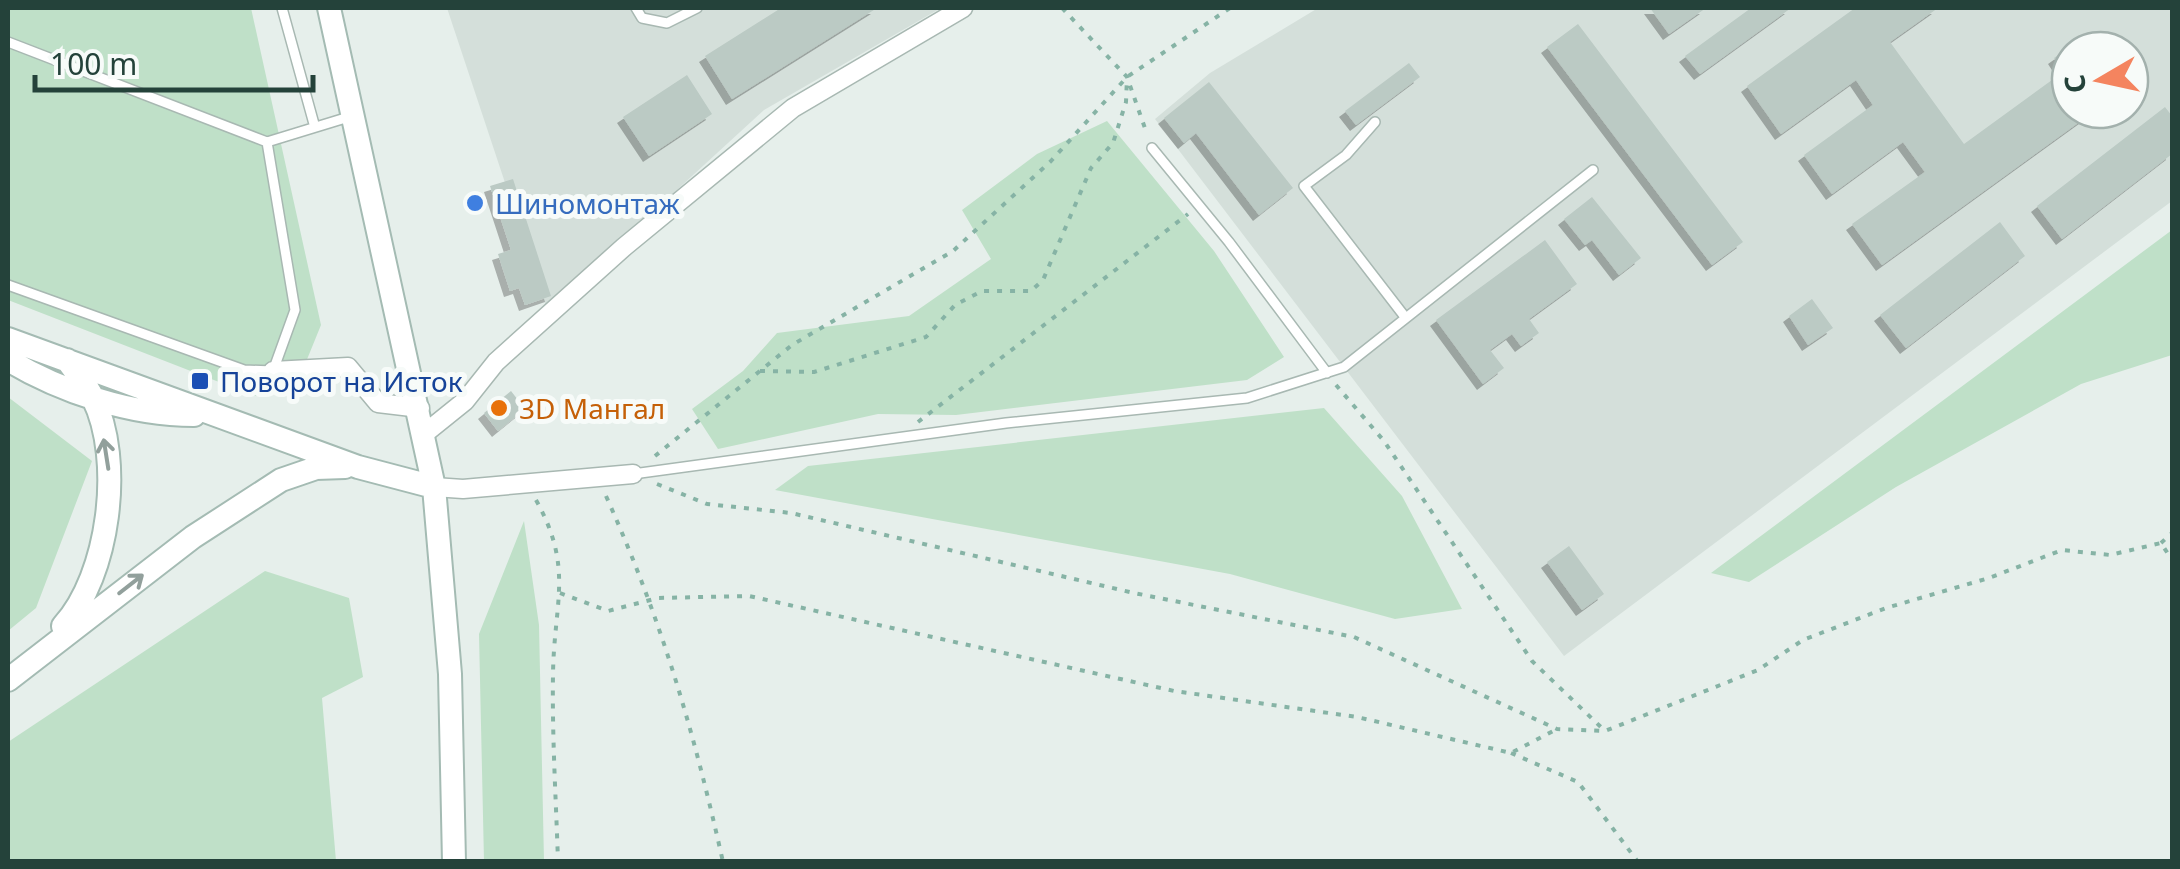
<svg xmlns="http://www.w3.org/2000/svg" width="2180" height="869" viewBox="0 0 2180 869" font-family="'Noto Sans',sans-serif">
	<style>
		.built { fill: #d4dfda; fill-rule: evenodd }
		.green { fill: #bfe0c8 }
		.building { fill: #bbcac4; filter: url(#shadow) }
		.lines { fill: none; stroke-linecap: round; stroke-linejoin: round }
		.lane-casing { stroke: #a8b8b2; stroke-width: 12 }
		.street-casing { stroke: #a8b8b2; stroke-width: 21 }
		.secondary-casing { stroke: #a4bbb3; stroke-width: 26 }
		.path { stroke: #86b3a5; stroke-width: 4; stroke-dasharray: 5 8; stroke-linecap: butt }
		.lane { stroke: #fff; stroke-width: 9 }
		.street { stroke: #fff; stroke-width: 18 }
		.secondary { stroke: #fff; stroke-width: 22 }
		.oneway { stroke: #92a09c }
		.shop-dot { fill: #3f7fe0; stroke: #f7fbf9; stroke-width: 4 }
		.transit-dot { fill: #1a4fb4; stroke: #f7fbf9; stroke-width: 4 }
		.food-dot { fill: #e8710a; stroke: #f7fbf9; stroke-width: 4 }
		.labels { text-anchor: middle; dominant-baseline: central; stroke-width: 10; stroke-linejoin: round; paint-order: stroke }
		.shop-label { font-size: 28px; fill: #366cbe; stroke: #f7fbf9; text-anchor: start }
		.transit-label { font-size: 28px; fill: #164399; stroke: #f7fbf9; text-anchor: start }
		.food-label { font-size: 28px; fill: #c56008; stroke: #f7fbf9; text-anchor: start }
	</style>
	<defs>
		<filter id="shadow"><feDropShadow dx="-6" dy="6" stdDeviation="0" flood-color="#0004"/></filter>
	</defs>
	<rect width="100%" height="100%" fill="#e6efeb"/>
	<path class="built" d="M447,8h494l-177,102 -217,199z
		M1318,8h854v193l-608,455 -409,-537 55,-46zM2070,50h60v60h-60z"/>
	<path class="green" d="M8,8h243l70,317 -24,59 -42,12 -247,-96z
		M1107,121l107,130 70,106 -37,23 -291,35 -78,-1 -160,35 -26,-40 51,-38 34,-38 132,-17 82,-57 -29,-49 75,-56z
		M2172,230v125l-91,29 -185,103 -147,95 -38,-9z
		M8,397l84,64 -56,147 -28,23z
		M1324,408l78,88 60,113 -67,10 -165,-45 -455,-84 33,-24z
		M524,521l15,104 5,236h-60l-5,-227z
		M265,571l84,27 14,79 -41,21 14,163h-328v-119z"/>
	<path class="building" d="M781,8h96l-145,91 -27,-43z
		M1650,8h56l-37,26z
		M1751,8h40l-91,66 -15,-18z
		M1855,8h83l-48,34 74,102 99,-72 -9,-14 24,-17 7,9h-15v60h26l-214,155 -30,-41 73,-52 -22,-30 -71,52 -28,-39 69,-50 -17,-25 -75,54 -34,-48z
		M1578,24l165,218 -31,23 -165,-218z
		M1409,63l11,14 -64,48 -11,-14z
		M687,75l25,39 -63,42 -26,-39z
		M1209,82l84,106 -34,27 -63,-82 -12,10 -20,-25z
		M2165,107l7,9v38l-110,85 -25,-33z
		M513,179l38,117 -26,9 -6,-17 -9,3 -12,-37 13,-4 -21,-64z
		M1592,197l49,61 -22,17 -27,-35 -7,5 -21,-26z
		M2000,222l25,34 -119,92 -26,-33z
		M1545,240l32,44 -48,35 10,14 -18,13 -9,-12 -22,16 14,18 -21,16 -47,-64z
		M1812,299l21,29 -25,17 -19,-29z
		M511,391l14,18 -27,22 -14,-18z
		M1569,546l35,48 -22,16 -35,-48z"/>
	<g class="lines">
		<g class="lane-casing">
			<path id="lane" d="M282,8l32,116
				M636,8l6,10 25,5 30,-15
				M8,42l259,100 85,-26
				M1375,122l-29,33 -42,31 101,131
				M1152,148l77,94 98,131
				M8,285l236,85 29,1 22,-61 -28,-168
				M633,474l373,-51 241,-25 97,-31 249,-197"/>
		</g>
		<g class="street-casing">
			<path id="street" d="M273,371l75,-4 30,36 42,5
				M424,434l41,-33 31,-39 128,-115 169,-139 170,-100
				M434,487l29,2 170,-15"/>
		</g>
		<g class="secondary-casing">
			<path id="secondary" d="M329,8l105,479 16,187 4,188
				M8,339l350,128 76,20
				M8,360c54,32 122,55 186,55
				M63,626c46,-50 61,-166 30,-228 -6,-13 -18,-26 -26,-38
				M8,680l185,-143 88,-57 35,-12 29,-1"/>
		</g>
		<path class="path" d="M1062,8l65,69 20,57
			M760,371l54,1 112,-35 29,-32 27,-14h49l12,-11 48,-112 22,-25 13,-41 1,-25
			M1336,385l48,56 148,220 73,70
			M918,422l270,-208
			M655,456l137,-111 161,-94 98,-90 76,-84 103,-69
			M657,484l50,20 84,9 343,80 220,44 203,92 48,2 153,-61 45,-30 83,-32 103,-30 73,-28 48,5 51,-12 11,17
			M606,496c56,125 87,232 117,366
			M536,500c38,68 18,102 17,174 -1,63 3,125 5,188
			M2161,543l11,-10
			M560,593l48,18 50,-13 91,-2 425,95 183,26 154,36 46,-24
			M1511,753l67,29 60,80"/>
		<use href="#lane" class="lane"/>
		<use href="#street" class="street"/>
		<use href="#secondary" class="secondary"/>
	</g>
	<defs><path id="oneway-shaft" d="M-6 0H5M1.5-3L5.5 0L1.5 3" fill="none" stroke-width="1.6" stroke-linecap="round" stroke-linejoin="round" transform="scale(2.5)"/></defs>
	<g class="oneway">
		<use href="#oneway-shaft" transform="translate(106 454) rotate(-99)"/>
		<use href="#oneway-shaft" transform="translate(131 584) rotate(-38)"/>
	</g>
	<circle class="shop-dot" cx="475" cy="203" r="10"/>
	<rect class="transit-dot" x="190" y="371" width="20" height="20" rx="5"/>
	<circle class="food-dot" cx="499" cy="408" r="10"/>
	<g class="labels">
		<g class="shop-label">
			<text x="495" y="203">Шиномонтаж</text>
		</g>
		<g class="transit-label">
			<text x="220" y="381">Поворот на Исток</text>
		</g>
		<g class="food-label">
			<text x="519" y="408">3D Мангал</text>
		</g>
	</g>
	<rect width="2180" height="869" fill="none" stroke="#24423a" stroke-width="20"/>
	<g transform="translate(2100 80) rotate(261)"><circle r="48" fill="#f7fbf9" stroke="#a3b1ad" stroke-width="2.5"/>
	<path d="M0-8L18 38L0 25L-18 38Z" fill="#f4845f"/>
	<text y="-15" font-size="28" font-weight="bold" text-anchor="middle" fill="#24423a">С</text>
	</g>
	<path d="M35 75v15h278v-15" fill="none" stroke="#24423a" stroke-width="5"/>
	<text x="50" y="75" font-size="30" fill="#24423a" stroke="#f7fbf9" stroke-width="8" paint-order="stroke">100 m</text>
</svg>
